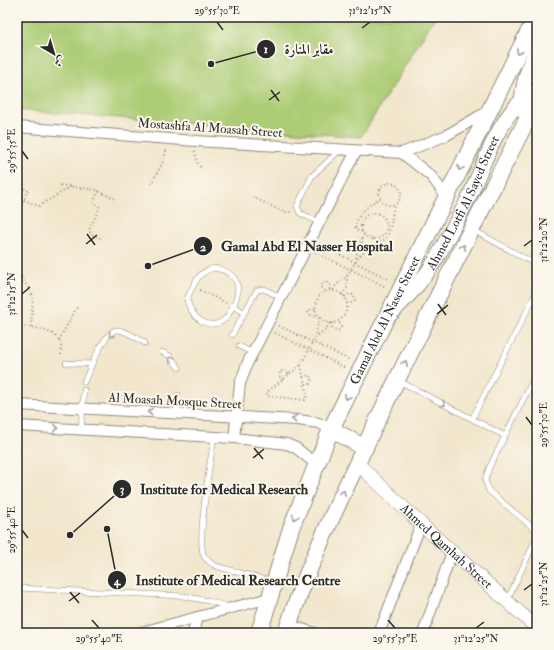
<svg xmlns="http://www.w3.org/2000/svg" width="554" height="650" viewBox="0 0 554 650" font-family="'IM FELL Double Pica',Amiri,serif">
	<style>
		.green { fill: #accc74; stroke: #6c7c50 }
		.lines { fill: none; stroke-linecap: round; stroke-linejoin: round }
		.service-casing { stroke: #8e897c; stroke-width: 6 }
		.minor-casing { stroke: #8e897c; stroke-width: 12 }
		.tertiary-casing { stroke: #8e897c; stroke-width: 14 }
		.secondary-casing { stroke: #8e897c; stroke-width: 16 }
		.primary-casing { stroke: #8e897c; stroke-width: 18 }
		.path { stroke: #8e897c; stroke-width: 2; stroke-dasharray: 1 3; stroke-linecap: butt }
		.service { stroke: #fff; stroke-width: 5 }
		.minor { stroke: #fff; stroke-width: 10 }
		.tertiary { stroke: #fff; stroke-width: 13 }
		.secondary { stroke: #fff; stroke-width: 14 }
		.primary { stroke: #fff; stroke-width: 16 }
		.oneway { stroke: #a0a0a0 }
		.ticks { fill: none; stroke: #2b2b2b; stroke-width: 1.5 }
		.labels { text-anchor: middle; dominant-baseline: central; stroke-width: 4; stroke-linejoin: round; paint-order: stroke }
		.street-label { font-size: 13px; fill: #2b2b2b; stroke: #fbf7ec }
		.leader { fill: none; stroke: #2b2b2b; stroke-width: 1.5 }
		.callout-dot { fill: #2b2b2b; stroke: #fbf7ec; stroke-width: 1.5 }
		.mark-label { font-size: 12px; text-anchor: middle; font-weight: bold; fill: #fff }
		.callout-label { font-size: 14px; text-anchor: middle; font-weight: bold; fill: #2b2b2b; stroke: #fbf7ec; stroke-width: 4; stroke-linejoin: round; paint-order: stroke }
		.neatline { fill: none; stroke: #2b2b2b; stroke-width: 1.5 }
		.ticks-label { font-size: 10px; text-anchor: middle; fill: #2b2b2b }
	</style>
	<rect width="100%" height="100%" fill="#fbf7ec"/>
	<filter id="ink" filterUnits="userSpaceOnUse"><feTurbulence type="fractalNoise" baseFrequency=".025" numOctaves="2"/><feDisplacementMap in="SourceGraphic" scale="8" xChannelSelector="R" yChannelSelector="G"/><feConvolveMatrix kernelMatrix="1 2 1 2 8 2 1 2 1" color-interpolation-filters="sRGB"/></filter>
	<filter id="wash" filterUnits="userSpaceOnUse"><feTurbulence type="fractalNoise" baseFrequency=".012" numOctaves="4" result="noise"/><feDisplacementMap in="SourceGraphic" scale="16" xChannelSelector="R" yChannelSelector="G"/><feGaussianBlur stdDeviation="0.9" result="paint"/><feColorMatrix in="noise" values="0 0 0 0 0 0 0 0 0 0 0 0 0 0 0 0 0 1.4 0 .05"/><feComposite in="paint" operator="in"/></filter>
	<g filter="url(#wash)">
		<rect width="100%" height="100%" fill="#f2e7cd"/>
		<path class="green" d="M17,17h418l-74,120 -344,-27z"/>
	</g>
	<g filter="url(#ink)">
		<g class="lines">
			<g class="service-casing">
				<path id="service" d="M319,222l-19,-9 -3,-7 15,-30 28,-26
					M473,230l64,35
					M215,268c22,4 28,19 18,38 -2,3 -4,8 -6,11 -16,17 -37,1 -40,-18 7,-15 11,-28 28,-31z
					M233,306l11,6
					M232,335l25,-45 7,-1 16,8
					M239,346l14,7
					M162,352l8,4 9,12
					M66,363l26,1
					M537,372l-48,96 -4,12 4,11 48,40
					M399,381l106,55
					M84,382c5,-11 20,-50 32,-52 9,-1 21,9 29,13
					M177,414l1,-19
					M472,419l65,-128
					M81,430l3,-40
					M214,437c-3,21 -18,105 -10,119 4,6 9,9 15,11l54,15
					M17,588l166,8 26,5 20,6
					M507,601l30,-64"/>
			</g>
			<g class="minor-casing">
				<path id="minor" d="M17,127l178,14 207,12 45,-18 41,-24
					M402,153l29,23 15,20
					M17,405l281,15 21,3 12,6
					M17,426l217,12 53,6 9,4 20,16
					M234,438l6,-54 7,-20 109,-213
					M289,625l26,8
					M138,633l131,-35
					M193,633l4,-16
					M379,633l42,-109
					M423,633l29,-81"/>
			</g>
			<g class="tertiary-casing">
				<g id="tertiary">
					<path id="s1" d="M357,463l64,61 116,104"/>
				</g>
			</g>
			<g class="secondary-casing">
				<g id="secondary">
					<path d="M537,48c-7,14 -24,56 -9,70 3,2 6,3 9,4"/>
					<path id="s2" d="M390,315c17,-17 34,-35 46,-56 11,-20 22,-40 32,-60 16,-33 33,-93 69,-109"/>
				</g>
			</g>
			<g class="primary-casing">
				<g id="primary">
					<path d="M331,429l34,19"/>
					<path id="s3" d="M259,633l32,-105 40,-99 205,-412"/>
					<path d="M286,633c21,-67 53,-131 83,-195 54,-114 111,-226 168,-338"/>
				</g>
			</g>
			<path class="path" d="M195,151l2,11 4,6
				M379 194a11 11 0 1 1 22 0a11 11 0 1 1-22 0Z
				M151,184l11,-20 5,-16
				M60,185l36,5 20,9
				M17,190l2,-17
				M99,191l-6,11 6,4v3l-10,21 2,4 11,5
				M253,197l30,15h8
				M24,200l15,6 33,-20
				M17,210l2,1 9,-21 -10,-4
				M361 226a13 13 0 1 1 26 0a13 13 0 1 1-26 0Z
				M362,232l-6,-2c-3,-14 14,-25 23,-32
				M372,239c21,13 18,-25 23,-35
				M319,244l71,36
				M369,247l10,-5
				M315,252l71,35
				M356,258l2,-11 6,-12
				M17,266l3,9 13,21 -2,31
				M200,290l26,13
				M333,290c3,-7 11,-9 15,-16 7,-10 10,-19 21,-27l-9,-6
				M324,291l-4,-5 6,-5 5,5 -2,4
				M342,295l5,-7v-12
				M345,297l4,-3 5,1 1,6 -5,3 -3,-1
				M315,309h-4l-3,4 5,4 4,-3
				M332,323v5l6,3 3,-4 -2,-6
				M21,326c12,1 32,4 39,15 2,5 1,11 1,16
				M279,326l71,34
				M275,333l71,35
				M315,338l10,-8 5,-7
				M59,340l18,-33
				M301,365l6,31 -2,4 -38,-4v-4l34,-27 14,-27 4,-21 -4,-8 3,-12c5,-5 10,-8 17,-6 26,6 5,47 -16,26
				M303,377l6,-2 3,4 -2,5h-5
				M283,380l-3,-2v-7h7l2,4"/>
			<use href="#service" class="service"/>
			<use href="#minor" class="minor"/>
			<use href="#tertiary" class="tertiary"/>
			<use href="#secondary" class="secondary"/>
			<use href="#primary" class="primary"/>
		</g>
		<defs><path id="oneway-chevron" d="M-2-3.5L2.5 0L-2 3.5" fill="none" stroke-width="1.6" stroke-linecap="round" stroke-linejoin="round"/></defs>
		<g class="oneway">
			<use href="#oneway-chevron" transform="translate(519 52) rotate(117)"/>
			<use href="#oneway-chevron" transform="translate(460 168) rotate(116)"/>
			<use href="#oneway-chevron" transform="translate(463 247) rotate(-64)"/>
			<use href="#oneway-chevron" transform="translate(111 335) rotate(136)"/>
			<use href="#oneway-chevron" transform="translate(171 359) rotate(-135)"/>
			<use href="#oneway-chevron" transform="translate(405 363) rotate(-64)"/>
			<use href="#oneway-chevron" transform="translate(347 397) rotate(116)"/>
			<use href="#oneway-chevron" transform="translate(443 404) rotate(27)"/>
			<use href="#oneway-chevron" transform="translate(150 412) rotate(-177)"/>
			<use href="#oneway-chevron" transform="translate(294 419) rotate(-177)"/>
			<use href="#oneway-chevron" transform="translate(56 428) rotate(3)"/>
			<use href="#oneway-chevron" transform="translate(343 493) rotate(-65)"/>
			<use href="#oneway-chevron" transform="translate(295 517) rotate(111)"/>
		</g>
	</g>
	<path class="ticks" d="M217,22l6,8M362,28l8,-6M271,90l8,11M269,100l11,-8M22,151l6,8M87,234l8,11M86,244l11,-9M524,246l8,-6M22,294l8,-7M438,304l8,11M437,314l11,-9M526,417l6,8M254,448l9,11M253,458l11,-9M22,530l6,8M524,590l8,-6M70,592l9,11M69,601l11,-8M92,620l7,8M388,620l7,8M476,628l8,-6"/>
	<g class="labels">
		<g class="street-label">
			<text transform="translate(210 128) rotate(4)">Mostashfa Al Moasah Street</text>
			<text stroke="none"><textPath href="#s2" startOffset="135">Ahmed Lotfi Al Sayed Street</textPath></text>
			<text stroke="none"><textPath href="#s3" startOffset="338">Gamal Abd Al Naser Street</textPath></text>
			<text transform="translate(175 401) rotate(3)">Al Moasah Mosque Street</text>
			<text stroke="none"><textPath href="#s1" startOffset="122">Ahmed Qamhah Street</textPath></text>
		</g>
	</g>
	<path class="leader" d="M211 64L266 49M148 266L203 246M70 535L122 489M107 529L117 580"/>
	<g class="callout-dot">
		<circle cx="211" cy="64" r="4"/>
		<circle cx="148" cy="266" r="4"/>
		<circle cx="70" cy="535" r="4"/>
		<circle cx="107" cy="529" r="4"/>
		<circle cx="266" cy="49" r="10"/>
		<circle cx="203" cy="246" r="10"/>
		<circle cx="122" cy="489" r="10"/>
		<circle cx="117" cy="580" r="10"/>
	</g>
	<g class="mark-label">
		<text x="266" y="53">1</text>
		<text x="203" y="251">2</text>
		<text x="122" y="493">3</text>
		<text x="117" y="585">4</text>
	</g>
	<g class="callout-label">
		<text x="309" y="54">مقابر المنارة</text>
		<text x="307" y="251">Gamal Abd El Nasser Hospital</text>
		<text x="224" y="494">Institute for Medical Research</text>
		<text x="238" y="585">Institute of Medical Research Centre</text>
	</g>
	<rect width="554" height="650" fill="none" stroke="#fbf7ec" stroke-width="44"/>
	<g transform="translate(54 54) rotate(142)" stroke="#fbf7ec" stroke-width="3" paint-order="stroke">
	<path d="M0-3L7 15L0 10L-7 15Z" fill="#2b2b2b"/>
	<text y="-6" font-size="11" font-weight="bold" text-anchor="middle" fill="#2b2b2b">ش</text>
	</g>
	<rect x="22" y="22" width="510" height="606" class="neatline"/>
	<g class="ticks-label">
		<text x="217" y="14">29°55'30"E</text>
		<text x="370" y="14">31°12'15"N</text>
		<text transform="translate(11 151) rotate(-90)" y="4">29°55'35"E</text>
		<text transform="translate(543 240) rotate(-90)" y="4">31°12'20"N</text>
		<text transform="translate(11 294) rotate(-90)" y="4">31°12'15"N</text>
		<text transform="translate(543 425) rotate(-90)" y="4">29°55'30"E</text>
		<text transform="translate(11 530) rotate(-90)" y="4">29°55'40"E</text>
		<text transform="translate(543 584) rotate(-90)" y="4">31°12'25"N</text>
		<text x="99" y="642">29°55'40"E</text>
		<text x="395" y="642">29°55'35"E</text>
		<text x="476" y="642">31°12'25"N</text>
	</g>
</svg>
